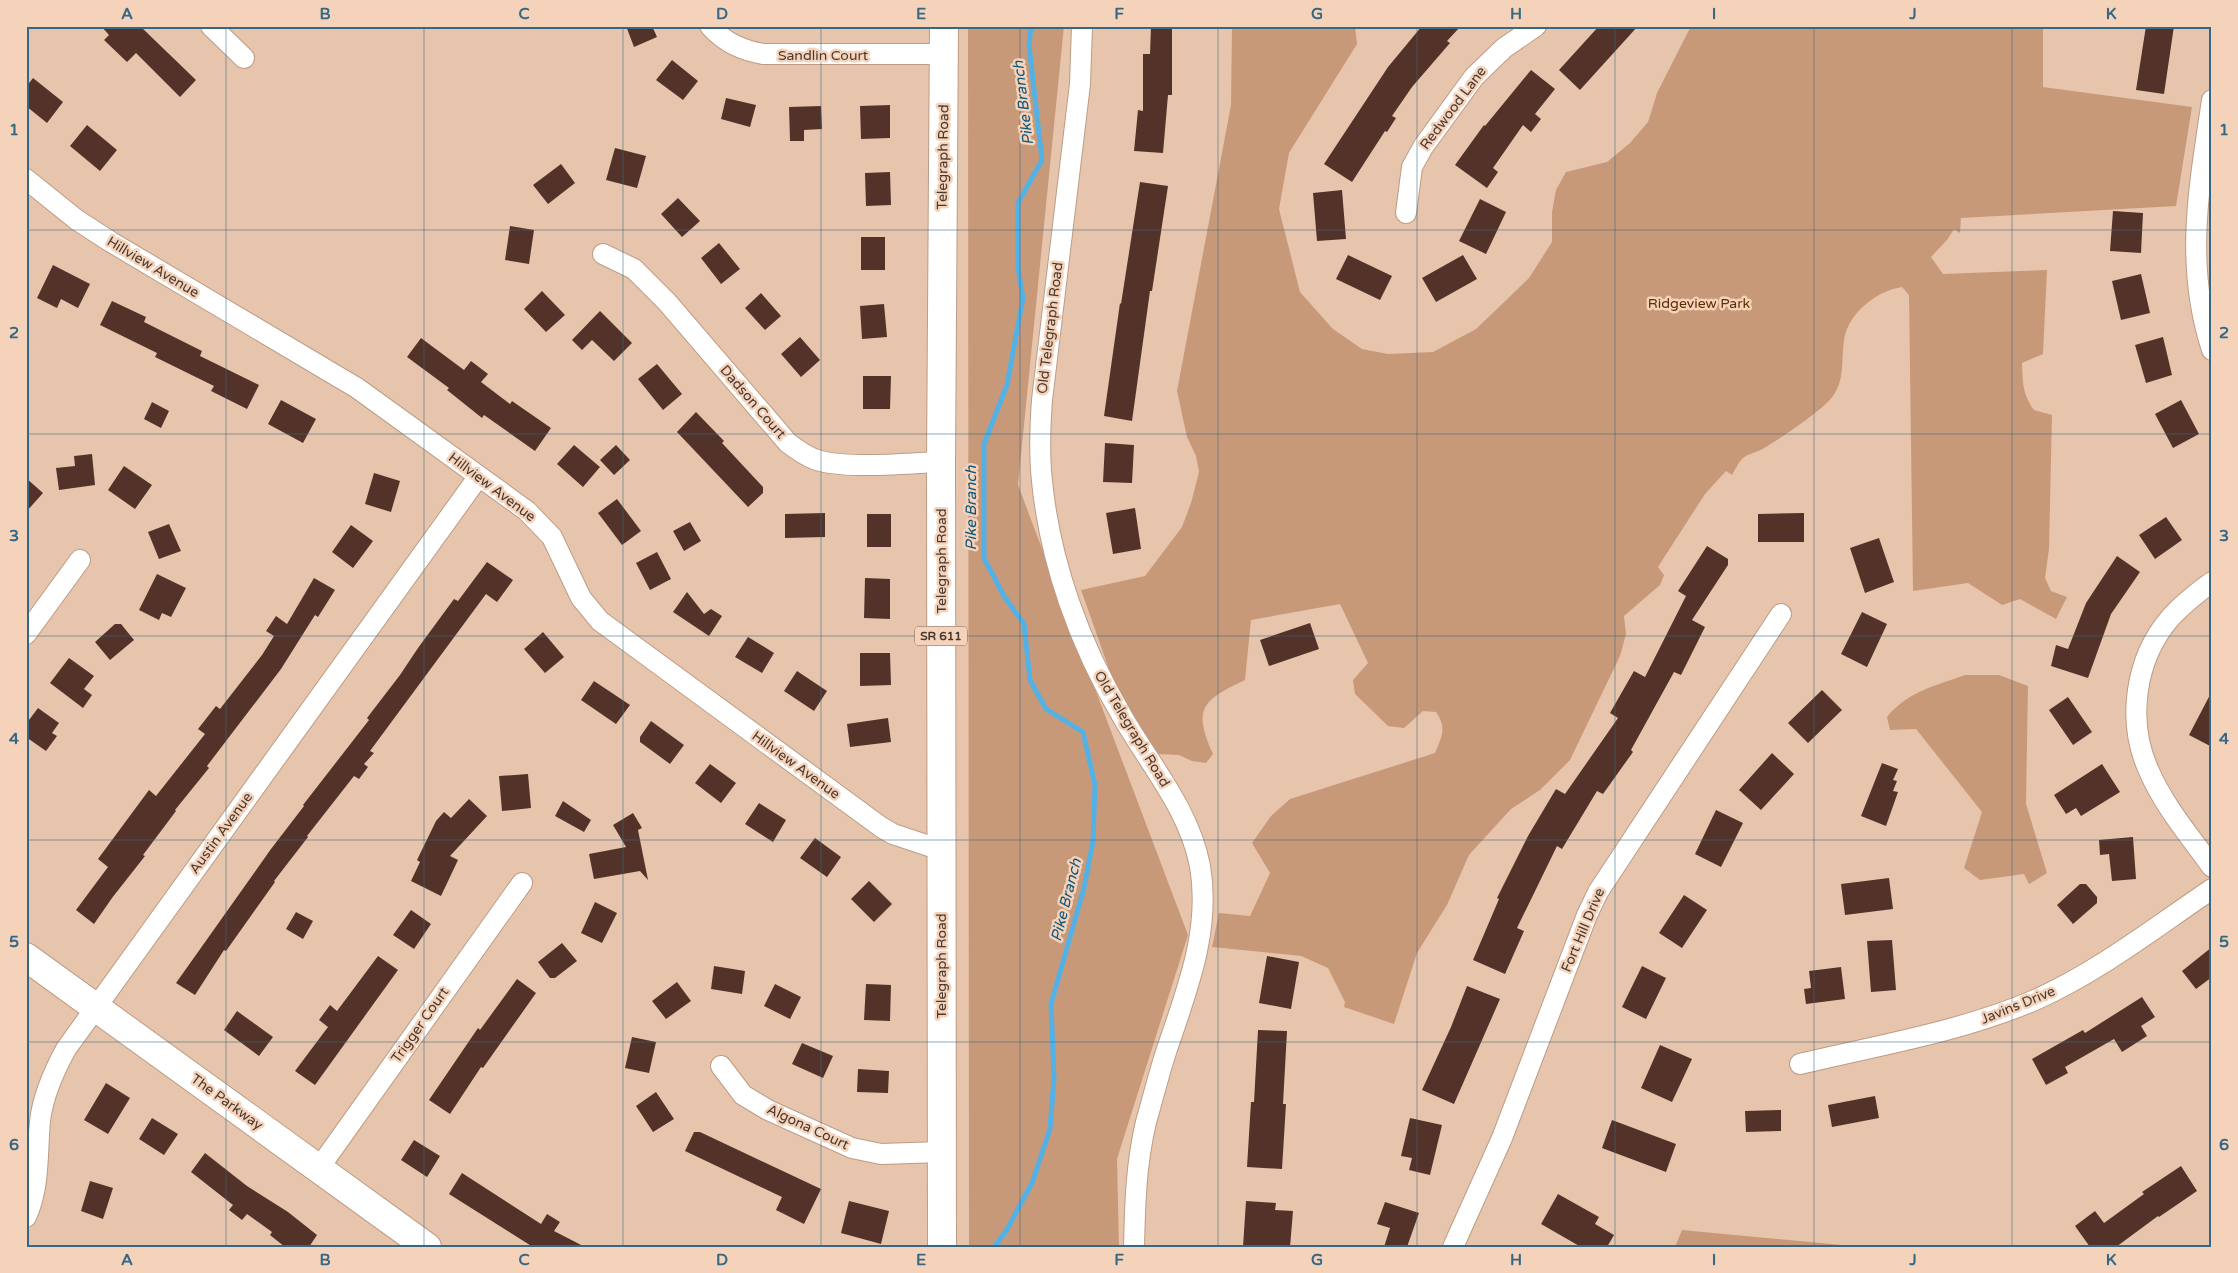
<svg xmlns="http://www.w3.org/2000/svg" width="2238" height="1273" viewBox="0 0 2238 1273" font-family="'Varela Round',sans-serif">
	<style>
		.green { fill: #c89979 }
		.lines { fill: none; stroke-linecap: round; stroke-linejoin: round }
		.stream { stroke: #54b1e6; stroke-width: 5 }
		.building { fill: #533329 }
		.street-casing { stroke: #bd9c85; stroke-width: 22 }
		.secondary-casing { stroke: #bd9c85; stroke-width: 30 }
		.primary-casing { stroke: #bd9c85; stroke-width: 30 }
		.street { stroke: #fff; stroke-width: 20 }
		.secondary { stroke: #fff; stroke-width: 28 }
		.primary { stroke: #fff; stroke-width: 28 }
		.grid { fill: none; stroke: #356885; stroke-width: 1; stroke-opacity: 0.55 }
		.labels { text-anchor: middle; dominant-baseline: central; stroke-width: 5; stroke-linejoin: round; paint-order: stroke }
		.shield { fill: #f5d2ba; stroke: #7b6759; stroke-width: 1 }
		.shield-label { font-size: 12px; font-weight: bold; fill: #473930 }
		.street-label { font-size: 14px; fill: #473930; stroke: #f5d2ba }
		.park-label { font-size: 14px; fill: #5e2d00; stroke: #f5d2ba }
		.water-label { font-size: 15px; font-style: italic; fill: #0c567a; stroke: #f5d2ba }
		.neatline { fill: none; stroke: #356885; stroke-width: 2 }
		.grid-label { font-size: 16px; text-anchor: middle; font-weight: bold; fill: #356885 }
	</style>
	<rect width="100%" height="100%" fill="#e7c5ad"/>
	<path class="green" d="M968,26h96l-46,459 170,450 -71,224 2,88h-150z
		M1232,26h123l2,18 -68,109 -10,56 21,83 33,37 29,20 26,5 45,-2 43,-23 53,-51 23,-36v-30l4,-22 10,-18 41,-10 23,-19 18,-21 9,-29 34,-67h352v61l149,20 -16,99 -215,12 -1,15 -6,-4 -7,11 -16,17 12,17 104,-4 -4,84 -21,9c1,20 0,30 12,47l18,5 -3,134 -4,29 6,13 16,6 -11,22 -36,-20 -18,6 -34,-22 -55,8 -4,-296 -7,-8c-26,4 -55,27 -58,54 -3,20 1,38 -11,55 -9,13 -52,42 -67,51 -7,5 -18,6 -24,12 -4,4 -7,11 -10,16l-6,-4 -21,23 -47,73 6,8 -4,10 -36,31 2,18 -6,22 -50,104 -30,30 -29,19 -42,46 -22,50 -30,48 -23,71 -50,-17 1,-5 -17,-34 -27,-12 -89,-9 7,-34 31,3 20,-43 -18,-30 19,-27 19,-17 145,-46c7,-17 12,-25 1,-41l-13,-1 -19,17 -16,-2 -33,-32 -2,-14 15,-17 -28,-59 -89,16 -6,60c-42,20 -53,28 -32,74l-7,9 -14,-2 -13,-6 -22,-1 -37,-54 -39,-110 64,-14 37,-49 9,-24 8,-31 -3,-16 -9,-19 -10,-46 54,-286z
		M1965,675h34l29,11 -2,118 21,69 -18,11 -5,-10 -44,6 -16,-12 18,-56 -66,-83 -26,1 -3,-13c21,-26 48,-31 78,-42z
		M1682,1230l181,17h-188z"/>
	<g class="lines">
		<path class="stream" d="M994,1247l12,-16 26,-48 18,-54 4,-51 -3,-74 33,-116 9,-47 2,-56 -12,-53 -37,-23 -16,-29 -6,-56 -20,-28 -20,-38v-114l23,-59 16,-87 -5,-30v-65l24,-43 -13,-115 2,-19"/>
	</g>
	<path class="building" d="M101,26h39l56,54 -16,17 -44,-44 -9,9 -23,-22 5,-5z
		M626,26h26l5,11 -23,10z
		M1151,26h21v69h-4l-5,58 -29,-2 4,-41 5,1v-57h7z
		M1422,26h39l-14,15 3,2 -38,44 -20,29 4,2 -9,14 -2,-1 -33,51 -28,-18 64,-97z
		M1599,26h39l-58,64 -21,-20z
		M2146,26h28l-10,68 -28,-4z
		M672,60l26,21 -15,19 -27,-20z
		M1531,70l24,19 -20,25 6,5 -10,13 -8,-7 -30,43 5,4 -11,16 -32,-23 29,-40 1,1z
		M33,78l30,24 -16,21 -21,-17v-19z
		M726,98l30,7 -6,22 -29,-8z
		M890,105v33l-29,1 -1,-33z
		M821,106l1,23 -18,1v11h-14l-1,-34z
		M87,125l30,25 -17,21 -30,-25z
		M615,148l31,8 -9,32 -31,-8z
		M561,164l14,19 -27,21 -15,-19z
		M890,172l1,33 -25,1 -1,-33z
		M1140,182l28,4 -16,105h-2l-18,130 -28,-5 16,-113 1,1z
		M1342,190l4,49 -29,2 -4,-48z
		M678,198l22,23 -18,16 -21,-23z
		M1480,199l26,13 -20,42 -27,-13z
		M2113,211l30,2 -2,40 -31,-2z
		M510,226l24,4 -5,34 -24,-4z
		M861,237h24v33h-24z
		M719,243l21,26 -19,15 -20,-26z
		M1348,255l44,21 -12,24 -44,-21z
		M1463,255l14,24 -41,23 -14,-24z
		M53,265l37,19 -12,24 -17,-9 -4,9 -20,-10z
		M2141,274l9,39 -29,7 -9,-39z
		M542,291l23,24 -19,17 -22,-23z
		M761,293l20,23 -16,14 -20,-22z
		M112,301l34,16 -2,5 58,29 -2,5 59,29 -12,24 -36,-18 3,-5 -59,-29 2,-4 -57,-28z
		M884,304l3,33 -25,2 -2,-33z
		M600,311l32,32 -18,18 -22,-21 -10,10 -10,-10z
		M800,337l20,23 -19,17 -20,-23z
		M2163,337l9,38 -26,8 -11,-38z
		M421,338l43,32 7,-9 17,13 -7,8 29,22 2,-3 39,27 -16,23 -51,-36 -2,3 -35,-28 2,-2 -42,-31z
		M657,364l25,30 -19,16 -25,-31z
		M863,376h28l-1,33h-27z
		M281,400l35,19 -13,24 -35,-19z
		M2181,400l18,34 -26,14 -18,-34z
		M152,402l17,9 -8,17 -17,-9z
		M696,412l28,29 -2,2 41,44v6l-15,14 -71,-75z
		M1105,443l29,2 -2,38 -29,-1z
		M574,445l26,22 -17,20 -26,-23z
		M616,445l14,15 -16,15 -14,-15z
		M92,454l3,31 -36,5 -3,-22 19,-2 -1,-10z
		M124,466l28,19 -17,24 -27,-19z
		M374,473l26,8 -9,31 -26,-8z
		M26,478l17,15 -17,19z
		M617,499l24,32 -19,14 -24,-32z
		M1135,508l6,41 -28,5 -7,-41z
		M825,513v24l-40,1v-24z
		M1804,513v29h-46v-28z
		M867,514h24v33h-24z
		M2166,517l16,23 -27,19 -16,-24z
		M690,522l11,19 -17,10 -11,-20z
		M169,524l12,27 -22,8 -11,-27z
		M351,525l22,16 -20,27 -21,-16z
		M1879,538l15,44 -29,11 -15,-45z
		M1707,546l21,13v6l-36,55 13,7 -24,48 -7,-3 -43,78 2,2 -30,42 -6,-3 -35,58 -5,-3 -40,82 7,3 -19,43 -32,-14 26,-61 -2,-1 31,-62 28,-47 9,5 53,-76 -8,-5 24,-42 11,6 41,-81 -8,-5z
		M657,552l14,27 -21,11 -14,-27z
		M2117,556l23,16 -29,42 -23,64 -37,-12 5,-21 12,4 18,-46z
		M487,562l26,18 -16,22 -11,-8 -116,157 4,2 -10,11 4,3 -9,12 -5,-3 -47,60 1,1 -34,44 1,1 -49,69 -2,-1 -29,45 -19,-12 95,-134 33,-43 -1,-1 66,-85 -2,-2 33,-43 18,-27 36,-49 4,2z
		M157,574l29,14 -15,29 -9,-4 -3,7 -20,-10z
		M314,578l21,12 -17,27 -3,-2 -34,54 -74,97 2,2 -34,42 1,1 -33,44 2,1 -33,42 -18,26 -18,-14 32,-43 -10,-8 51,-69 7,6 49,-62 -7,-5 18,-23 4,3 42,-54 12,-19 -8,-5 10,-15 11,8z
		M865,578l25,1v40l-26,-1z
		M687,592l17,22 7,-5 11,7 -13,20 -36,-24z
		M1862,612l25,12 -20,43 -26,-13z
		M1310,623l9,26 -50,17 -9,-26z
		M115,624h6l13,16 -24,20 -15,-18z
		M543,632l21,25 -19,16 -21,-24z
		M748,637l26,16 -12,20 -27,-16z
		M860,653h30l1,32 -31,1z
		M69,658l25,18 -10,13 8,6 -9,13 -33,-25z
		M797,671l30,20 -13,20 -30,-20z
		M594,681l36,24 -14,19 -35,-24z
		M1822,690l20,20 -34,33 -20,-20z
		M2212,691v56l-23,-12z
		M2068,697l24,35 -19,13 -24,-35z
		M38,708l21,15 -7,10 5,3 -11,15 -20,-14v-13z
		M888,718l3,24 -41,5 -3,-23z
		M651,721l33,24 -14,19 -30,-22v-5z
		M1772,753l22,21 -33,36 -22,-20z
		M1882,763l16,6 -5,11 4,1 -4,10 5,1 -12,34 -25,-10z
		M710,764l26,19 -15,20 -26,-20z
		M2102,764l18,28 -39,24 -5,-8 -10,6 -12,-19z
		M528,774l3,34 -29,3 -3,-35z
		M469,799l18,17 -37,40 8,4 -17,36 -30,-15 9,-19 -3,-2 19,-39 8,-9 7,6z
		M563,801l28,19 -7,12 -29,-16z
		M759,803l27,17 -13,22 -28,-18z
		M1716,810l27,13 -22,44 -26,-13z
		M633,813l9,15 -4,2 10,50 -8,-9 -46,8 -5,-25 37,-7 -13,-22z
		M2133,837l3,42 -24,2 -3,-27 -9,1 -1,-15z
		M815,838l26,19 -14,20 -27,-19z
		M1889,878l4,31 -48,6 -4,-31z
		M869,881l23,23 -18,18 -23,-23z
		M2080,884h6l11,13v6l-24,21 -16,-19z
		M1684,895l23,15 -25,38 -23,-15z
		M595,902l22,11 -15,30 -21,-10z
		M411,910l20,14 -17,25 -21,-14z
		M296,912l17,9 -10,18 -17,-10z
		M1892,940l4,50 -25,2 -4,-51z
		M562,943l15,18 -22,17h-5l-12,-16z
		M2212,947v30l-16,12 -14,-18z
		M378,956l20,14 -83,115 -20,-14 33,-44 -9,-7 11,-15 7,6z
		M1267,956l32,6 -8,47 -32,-6z
		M714,966l31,5 -3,23 -31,-5z
		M1642,966l24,12 -20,41 -24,-12z
		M1841,967l4,32 -39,5 -2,-15 7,-1 -2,-17z
		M517,979l19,14 -53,75 -2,-1 -31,47 -21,-14 49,-72 2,2z
		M677,982l14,19 -25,18 -14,-18z
		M775,984l26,13 -11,22 -26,-13z
		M866,984l25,1 -1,36 -26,-1z
		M1467,986l33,13 -46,105 -32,-14 29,-63z
		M2142,997l13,20 -14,9 6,10 -25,16 -8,-13 -49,28 3,6 -22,12 -14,-26 51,-29 2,3z
		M237,1011l36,26 -14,19 -35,-26z
		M1258,1030l29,1 -4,73h3l-4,65 -35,-2 4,-65h3z
		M632,1037l24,5 -7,31 -24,-5z
		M802,1043l31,13 -10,22 -31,-14z
		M1660,1045l32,14 -20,43 -31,-14z
		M858,1069l31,2 -1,22 -31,-1z
		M106,1083l24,15 -22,36 -24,-14z
		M656,1092l18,27 -21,13 -17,-26z
		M1875,1096l4,22 -47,9 -4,-22z
		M1781,1110v21l-35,1 -1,-21z
		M152,1118l26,16 -14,21 -25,-16z
		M1410,1118l32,7 -12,50 -21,-5 3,-12 -11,-2z
		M1612,1120l64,24 -10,28 -64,-24z
		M694,1132h6l121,57 -17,35 -28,-14 6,-13 -97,-46z
		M414,1140l26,16 -13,21 -26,-17z
		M205,1153l42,33 41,26 29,23 -8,12h-24l-15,-12 2,-3 -25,-18 -5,6 -13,-10 4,-5 -42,-33z
		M2181,1166l16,25 -38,26 -1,-1 -42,31h-26l-15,-21 20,-15 9,12 40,-29 -2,-2z
		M462,1173l79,51 6,-10 13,8 -6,9 31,16h-52l-84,-53z
		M90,1181l23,7 -10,31 -22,-8z
		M1558,1194l41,23 -4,7 19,11 -7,12h-26l-40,-23z
		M849,1201l40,10 -8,33 -40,-11z
		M1246,1201l30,2 -1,7 18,1 -3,36h-47z
		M1385,1202l34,11 -12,34h-23l6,-19 -13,-4z"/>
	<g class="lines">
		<g class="street-casing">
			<path id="street" d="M211,26l33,32
				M710,26c15,17 32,24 53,28h181
				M1082,26l-2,58 -38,316c-2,27 -3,54 0,81 8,82 38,164 80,235 28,49 67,93 78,150 11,64 -13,124 -33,183 -8,24 -14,49 -21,73 -10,42 -11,82 -12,125
				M2212,100c-13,88 -28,164 0,250
				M26,179l51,41 34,22 246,146 170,123 25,26 29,61 19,23 281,206 12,7 48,16
				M1406,213l6,-46 11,-20 51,-70 30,-29 32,-22
				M603,254l31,15 33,33 121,141c8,6 16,12 26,16 30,11 93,4 127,3
				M2212,582c-14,10 -29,22 -41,35 -36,41 -45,104 -22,154 15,35 41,65 63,96
				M26,634l54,-74
				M1800,1064c79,-19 160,-32 235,-64 63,-28 119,-72 177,-111
				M721,1066l22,29 25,15 84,38 29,6 61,-2
				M319,1168l203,-285
				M26,1217c14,-30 11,-64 14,-96 3,-26 14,-50 26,-72l413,-573
				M1453,1247l49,-109 85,-223 11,-23 183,-278"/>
		</g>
		<g class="secondary-casing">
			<path id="secondary" d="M26,957l401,290"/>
		</g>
		<g class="primary-casing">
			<path id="primary" d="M942,1247l-1,-785 3,-436"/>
		</g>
		<use href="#street" class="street"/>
		<use href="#secondary" class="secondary"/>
		<use href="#primary" class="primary"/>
	</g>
	<path class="grid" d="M226,26v1221M424,26v1221M623,26v1221M821,26v1221M1020,26v1221M1218,26v1221M1417,26v1221M1615,26v1221M1814,26v1221M2012,26v1221M26,230h2186M26,434h2186M26,636h2186M26,840h2186M26,1042h2186"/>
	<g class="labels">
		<rect class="shield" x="915" y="626.5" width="52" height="19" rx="4"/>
		<g class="shield-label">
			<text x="941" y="636">SR 611</text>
		</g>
		<g class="street-label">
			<text x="823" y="55">Sandlin Court</text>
			<text transform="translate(1453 108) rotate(-53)">Redwood Lane</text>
			<text transform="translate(943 157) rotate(-89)">Telegraph Road</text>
			<text transform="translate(153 267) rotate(31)">Hillview Avenue</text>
			<text transform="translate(1050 328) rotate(-83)">Old Telegraph Road</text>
			<text transform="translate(753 402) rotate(49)">Dadson Court</text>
			<text transform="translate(492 487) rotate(37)">Hillview Avenue</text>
			<text transform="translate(941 561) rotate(-90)">Telegraph Road</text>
			<text transform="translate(1132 729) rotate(59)">Old Telegraph Road</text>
			<text transform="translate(796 765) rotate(36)">Hillview Avenue</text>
			<text transform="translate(221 833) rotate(-54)">Austin Avenue</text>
			<text transform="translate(1583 930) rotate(-67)">Fort Hill Drive</text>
			<text transform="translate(941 966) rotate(-90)">Telegraph Road</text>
			<text transform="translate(2018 1005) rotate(-22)">Javins Drive</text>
			<text transform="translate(420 1025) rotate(-55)">Trigger Court</text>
			<text transform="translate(227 1102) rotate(36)">The Parkway</text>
			<text transform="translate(808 1127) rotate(25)">Algona Court</text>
		</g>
		<g class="park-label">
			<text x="1699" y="303">Ridgeview Park</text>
		</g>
		<g class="water-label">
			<text transform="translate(1023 103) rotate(-97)">Pike Branch</text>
			<text transform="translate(971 508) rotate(-90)">Pike Branch</text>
			<text transform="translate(1066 900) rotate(-76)">Pike Branch</text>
		</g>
	</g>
	<rect width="2238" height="1273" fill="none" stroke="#f5d2ba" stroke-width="55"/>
	<rect x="28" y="28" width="2182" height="1218" class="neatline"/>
	<g class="grid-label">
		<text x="127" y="19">A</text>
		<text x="325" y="19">B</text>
		<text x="524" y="19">C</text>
		<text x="722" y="19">D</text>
		<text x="921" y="19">E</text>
		<text x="1119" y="19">F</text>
		<text x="1317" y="19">G</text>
		<text x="1516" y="19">H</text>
		<text x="1714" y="19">I</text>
		<text x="1913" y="19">J</text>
		<text x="2111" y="19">K</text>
		<text x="14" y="135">1</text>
		<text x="2224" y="135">1</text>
		<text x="14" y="338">2</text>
		<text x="2224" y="338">2</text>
		<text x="14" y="541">3</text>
		<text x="2224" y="541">3</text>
		<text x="14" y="744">4</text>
		<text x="2224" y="744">4</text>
		<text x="14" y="947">5</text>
		<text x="2224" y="947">5</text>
		<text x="14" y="1150">6</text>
		<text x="2224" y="1150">6</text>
		<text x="127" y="1265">A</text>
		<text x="325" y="1265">B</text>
		<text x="524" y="1265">C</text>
		<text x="722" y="1265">D</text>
		<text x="921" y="1265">E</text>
		<text x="1119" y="1265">F</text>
		<text x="1317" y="1265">G</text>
		<text x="1516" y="1265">H</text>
		<text x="1714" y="1265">I</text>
		<text x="1913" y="1265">J</text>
		<text x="2111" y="1265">K</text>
	</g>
</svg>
